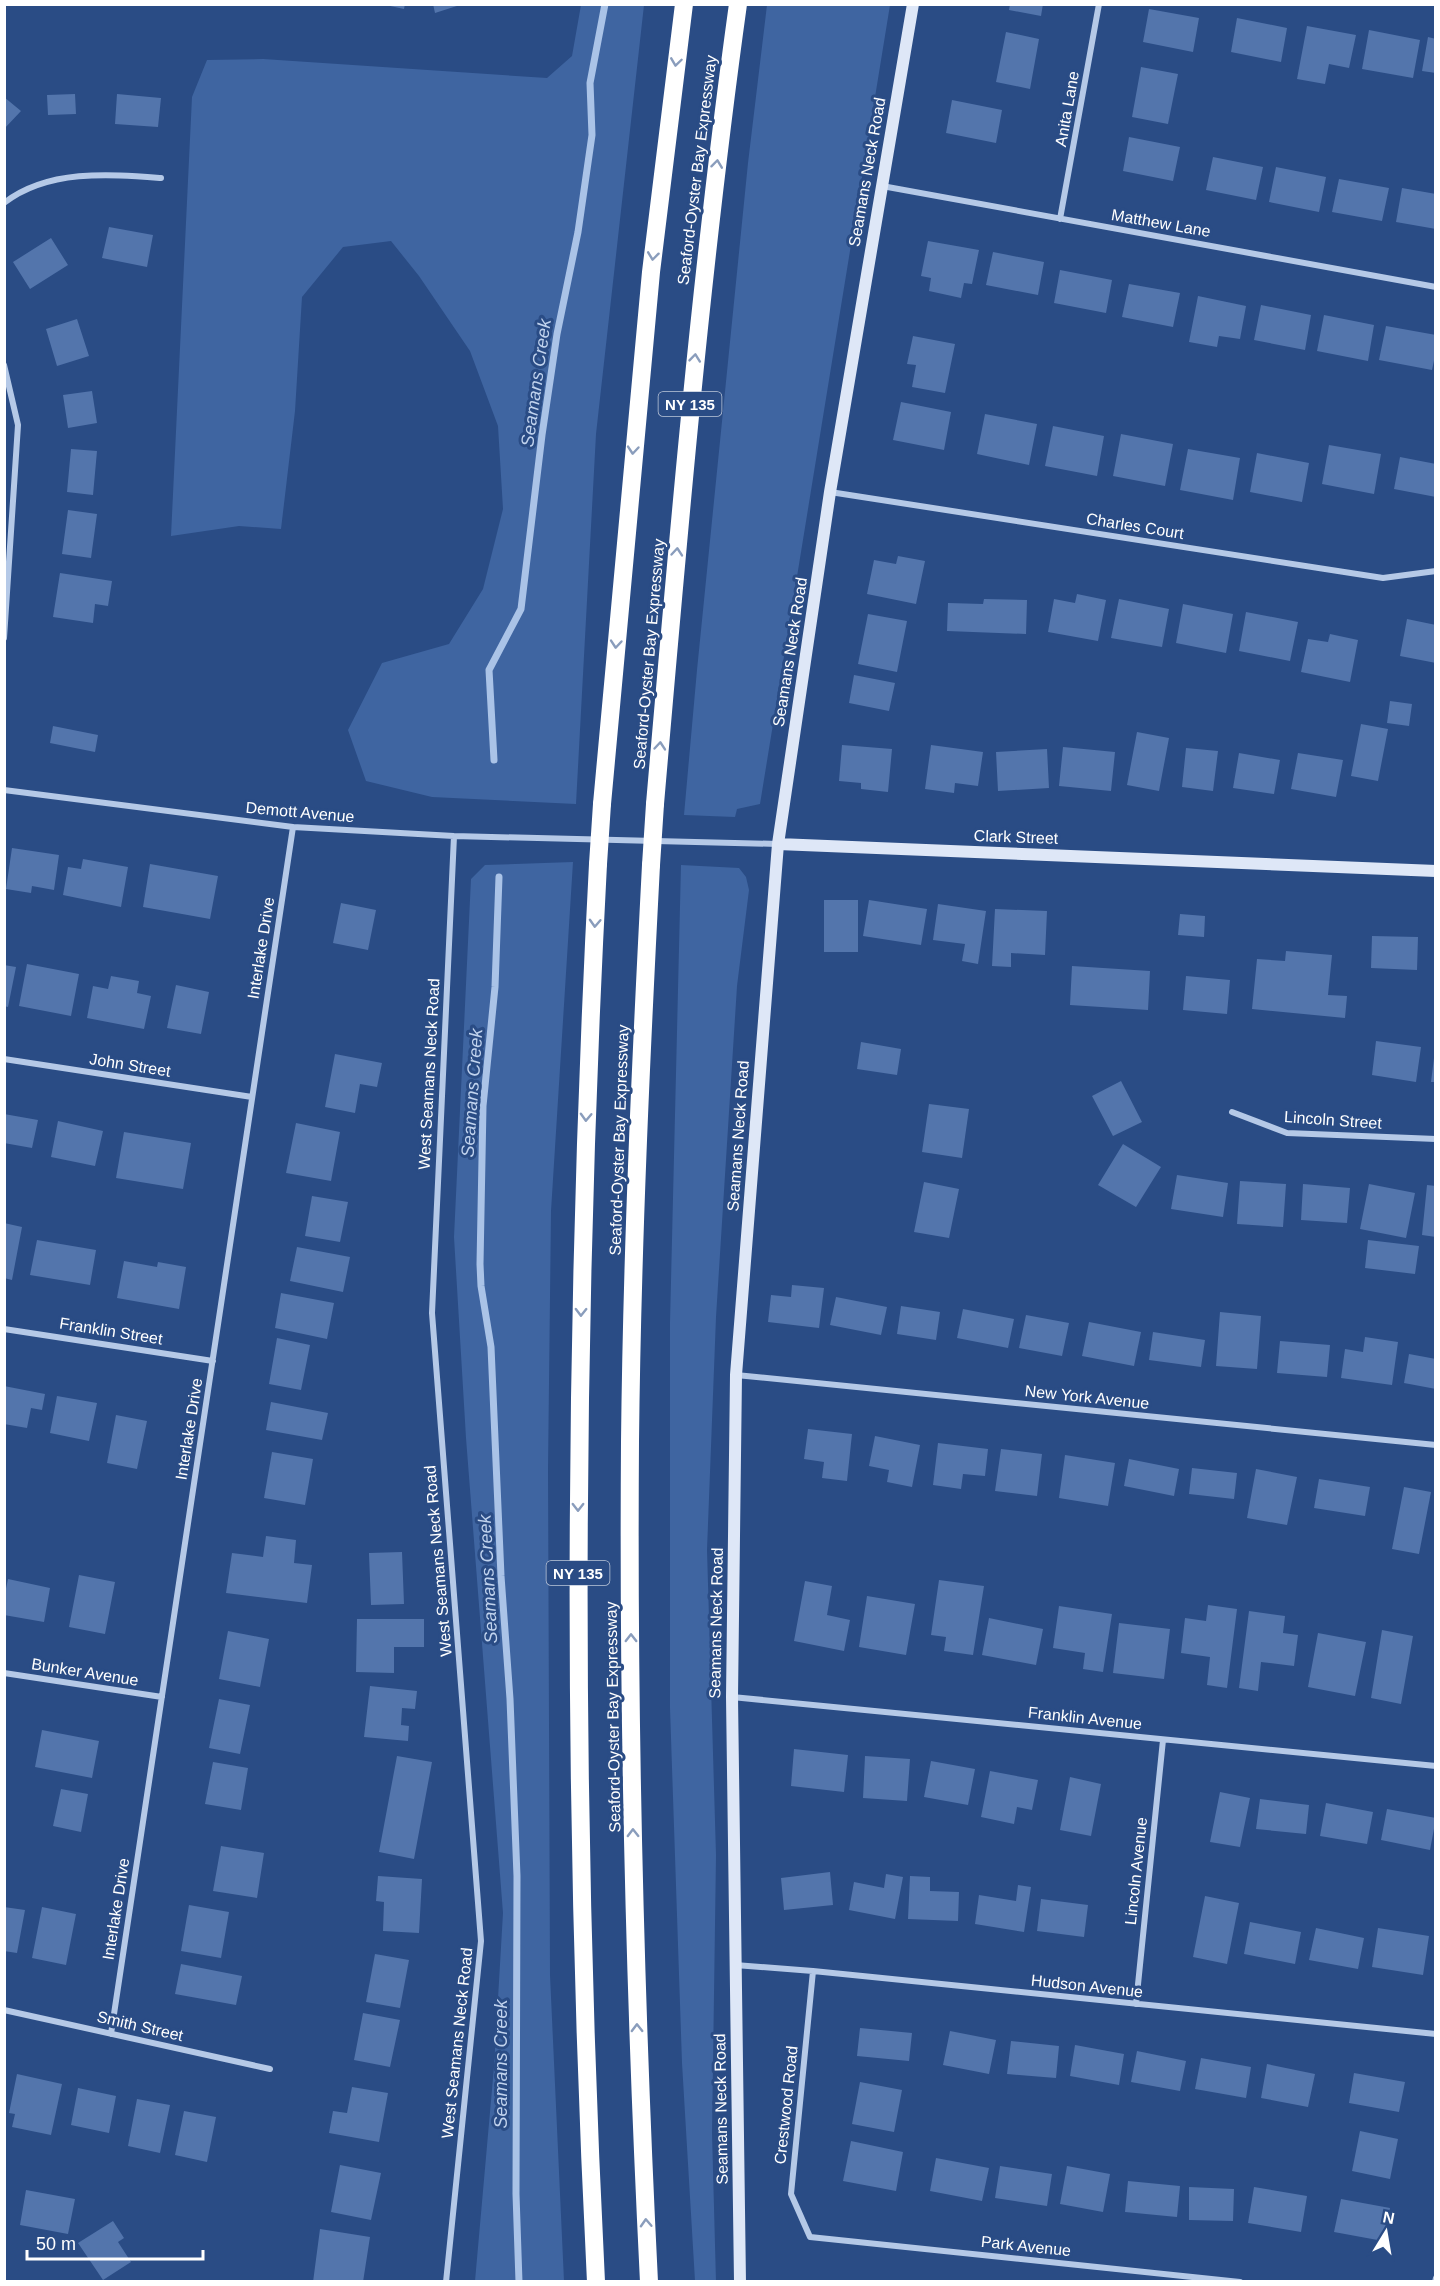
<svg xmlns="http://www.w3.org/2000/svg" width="1440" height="2286" viewBox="0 0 1440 2286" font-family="Arial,sans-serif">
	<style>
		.green { fill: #3f65a1 }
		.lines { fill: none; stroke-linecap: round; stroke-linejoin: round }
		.stream { stroke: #aac3e7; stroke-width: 7 }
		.building { fill: #5375ac }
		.street { stroke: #b5c9e7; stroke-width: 6 }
		.secondary { stroke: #dee7f7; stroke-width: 12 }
		.highway { stroke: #fff; stroke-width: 18 }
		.highway-bridge { stroke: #fff; stroke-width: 18 }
		.oneway { stroke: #8a9dbc }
		.labels { text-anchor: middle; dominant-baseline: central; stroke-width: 6; stroke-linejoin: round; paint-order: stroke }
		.shield { fill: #2a4c85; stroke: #bfc9da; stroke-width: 1.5 }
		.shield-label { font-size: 15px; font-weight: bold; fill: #fff }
		.street-label { font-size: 16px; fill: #fff; stroke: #2a4c85 }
		.water-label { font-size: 18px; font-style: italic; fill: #c1d3ee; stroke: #2a4c85 }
	</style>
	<rect width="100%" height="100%" fill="#2a4c85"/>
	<path class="green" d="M581,5h63l-48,429 -20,370 -144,-7 -66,-16 -18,-51 34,-67 67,-19 34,-55 20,-80 -5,-83 -28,-75 -51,-75 -28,-35 -48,6 -41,50 -7,114 -14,118 -42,-3 -68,10 21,-439 15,-37 56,-1 284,19 25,-22z
		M767,5h123l-130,799 -23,5 -2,8 -51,-2 13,-145 51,-507z
		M573,862l-22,349 -3,259 2,505 14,306h-89l19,-214 9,-154 -37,-475 -12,-201 17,-358 14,-14z
		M681,865l58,3 7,9 3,13 -12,96 -21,331 -9,233 9,305 -4,278 4,149 -21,-1 -13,-218 -12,-355v-385z"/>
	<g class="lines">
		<path class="stream" d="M494,760l-5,-90 32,-61 21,-174 15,-101 21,-102 14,-97 -2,-52 15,-79
			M499,877l-4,110 -12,119 -3,158 1,22 10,61 10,229 9,123 7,177 -1,318 3,88"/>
	</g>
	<path class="building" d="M381,4h24l-1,5z
		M433,4h27v1l-25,8z
		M1010,4h33l-2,12 -32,-6z
		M1149,9l50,9 -6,34 -50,-10z
		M1237,18l50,10 -6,34 -50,-10z
		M1307,26l49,9 -7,33 -20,-4 -4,20 -28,-5z
		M1369,30l51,10 -7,38 -51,-9z
		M1006,32l33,7 -9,50 -34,-7z
		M1428,37l8,2v34l-14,-2z
		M1141,67l37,7 -10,50 -36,-7z
		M75,94l1,20 -28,1 -1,-20z
		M117,94l44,4 -3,29 -43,-3z
		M4,97l17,14 -17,18z
		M952,100l50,10 -6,33 -50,-10z
		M1129,137l51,10 -7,34 -50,-10z
		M1213,157l50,10 -7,33 -50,-10z
		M1276,167l50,10 -7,35 -50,-10z
		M1339,179l50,9 -7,33 -50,-9z
		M1402,188l34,6v35l-40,-7z
		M109,227l44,8 -6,32 -45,-9z
		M51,238l17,27 -38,24 -17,-27z
		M928,241l51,9 -7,34 -8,-1 -3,15 -32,-7 2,-13 -10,-2z
		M993,252l51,10 -6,33 -52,-10z
		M1060,270l52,10 -6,33 -52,-10z
		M1129,284l51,9 -7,34 -51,-10z
		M1198,296l48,10 -6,33 -21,-3 -2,11 -28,-5z
		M1261,305l50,10 -6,35 -51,-10z
		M1324,315l50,10 -6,36 -51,-10z
		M77,319l12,37 -32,10 -11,-37z
		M1386,326l50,9v16l-4,19 -53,-10z
		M913,336l42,8 -10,49 -33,-6 4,-22 -9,-1z
		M92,391l5,32 -29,5 -5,-33z
		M901,402l50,10 -7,38 -51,-10z
		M985,414l52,10 -8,41 -52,-11z
		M1053,426l51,10 -7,40 -52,-10z
		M1121,434l52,10 -8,42 -52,-10z
		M1329,445l52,9 -7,40 -52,-10z
		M71,449l26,2 -4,44 -26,-3z
		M1188,449l52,9 -7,42 -53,-10z
		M1257,453l52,10 -7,39 -52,-10z
		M1400,457l36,7v33l-42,-8z
		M68,510l29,4 -6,44 -29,-4z
		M898,556l27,5 -9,43 -49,-10 7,-34 22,4z
		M60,573l52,8 -4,25 -13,-2 -2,19 -40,-6z
		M1077,594l29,6 -8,41 -50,-9 6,-33 21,4z
		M984,599l43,1 -1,34 -79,-3 1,-28 35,1z
		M1119,599l50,10 -7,38 -51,-9z
		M1183,604l50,10 -7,39 -50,-10z
		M1246,612l52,10 -8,39 -51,-10z
		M868,614l39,7 -10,51 -39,-8z
		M1407,619l29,6v38l-36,-7z
		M1330,634l28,6 -8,42 -49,-10 7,-33 20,3z
		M854,675l41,8 -6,28 -40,-8z
		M1390,701l22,3 -3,22 -22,-3z
		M1361,724l27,5 -10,52 -27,-5z
		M53,726l45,9 -3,17 -45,-9z
		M1137,732l32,6 -10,53 -32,-6z
		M842,745l50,4 -4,43 -27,-3v-6l-22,-2z
		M931,745l52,7 -5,34 -23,-3 -1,10 -29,-4z
		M1063,747l52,5 -4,39 -52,-5z
		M1186,748l32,3 -5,40 -31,-4z
		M1047,749l2,39 -51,3 -2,-39z
		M1239,753l41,7 -6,34 -41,-6z
		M1298,753l45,7 -7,37 -45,-8z
		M12,848l47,7 -5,35 -22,-4 -1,7 -25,-4z
		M83,859l45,8 -7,40 -58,-12 5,-28 13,2z
		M150,864l68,12 -8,43 -67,-12z
		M824,900h34v52h-34z
		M869,900l58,9 -6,36 -58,-9z
		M341,903l35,7 -8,40 -35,-7z
		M938,904l48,7 -8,53 -16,-3 3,-17 -32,-4z
		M995,909l52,2 -2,44 -34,-2v14l-19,-1z
		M1180,914l25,2 -1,21 -26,-2z
		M1372,936l46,1 -1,33 -46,-2z
		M1286,951l46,4 -4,40 19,1 -2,22 -93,-9 5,-50 28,2z
		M27,964l52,10 -8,42 -52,-10z
		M4,965l12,2 -8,40 -4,-1z
		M1072,966l78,5 -2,39 -78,-5z
		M111,976l28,5 -2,12 14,3 -7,33 -57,-11 6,-32 15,3z
		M1186,976l44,4 -3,34 -44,-4z
		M176,985l33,7 -8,42 -34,-6z
		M1376,1041l45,6 -5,35 -44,-7z
		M861,1042l40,7 -4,26 -40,-6z
		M335,1054l47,9 -5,24 -17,-3 -5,29 -30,-6z
		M1434,1058h2v24h-5z
		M1121,1081l21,41 -29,14 -21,-40z
		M929,1104l40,5 -7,49 -40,-6z
		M4,1114l34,6 -6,28 -28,-5z
		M58,1121l45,10 -8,35 -44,-9z
		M296,1123l44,9 -9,49 -45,-8z
		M124,1132l67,11 -8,46 -67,-11z
		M1123,1144l38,23 -25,40 -38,-22z
		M1177,1175l51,8 -5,34 -52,-8z
		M1240,1181l46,3 -3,43 -46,-3z
		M924,1182l35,7 -10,49 -35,-6z
		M1303,1184l47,4 -3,35 -46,-3z
		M1369,1184l46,9 -9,45 -46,-9z
		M1427,1185l9,1v51l-14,-2z
		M312,1196l36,6 -8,40 -35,-6z
		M4,1223l18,4 -10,53 -8,-2z
		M37,1240l59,10 -6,35 -60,-10z
		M1368,1240l51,6 -4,28 -50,-6z
		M297,1247l53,10 -7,35 -53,-11z
		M124,1261l33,6 1,-5 28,5 -7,42 -62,-11z
		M792,1285l32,3 -5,40 -51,-6 3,-27 20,2z
		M281,1293l53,10 -7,36 -52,-11z
		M836,1297l51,10 -6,28 -51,-10z
		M901,1306l39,6 -4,28 -39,-6z
		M963,1309l51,10 -6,29 -51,-10z
		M1220,1312l41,4 -4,53 -41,-3z
		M1026,1315l43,8 -7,33 -43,-8z
		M1089,1322l52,10 -7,34 -52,-10z
		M1153,1332l52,8 -4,27 -52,-7z
		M1365,1337l33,5 -6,43 -51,-7 4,-29 18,3z
		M277,1338l33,7 -9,45 -32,-6z
		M1280,1341l50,4 -3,32 -50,-4z
		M1409,1354l27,5v30l-32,-6z
		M4,1386l41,8 -3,16 -11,-2 -4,20 -23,-4z
		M57,1396l40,7 -8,38 -39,-8z
		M271,1402l57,11 -6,27 -56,-10z
		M116,1415l31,6 -10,48 -30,-6z
		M808,1429l44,5 -5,47 -25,-3 2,-16 -20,-3z
		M875,1436l45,9 -8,42 -25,-5 2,-12 -20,-4z
		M938,1443l50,6 -3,27 -22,-2 -2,15 -28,-4z
		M1001,1449l41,5 -5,42 -42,-5z
		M272,1452l41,7 -8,46 -41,-7z
		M1065,1455l50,8 -7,43 -49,-8z
		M1129,1459l50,10 -5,27 -50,-10z
		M1192,1468l45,5 -3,26 -45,-5z
		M1256,1469l41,8 -10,48 -40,-7z
		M1319,1479l51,8 -5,29 -51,-8z
		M1404,1487l27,5 -12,62 -27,-5z
		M266,1536l30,4 -2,23 18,2 -5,38 -81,-10 6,-40 31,4z
		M402,1552l2,52 -33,1 -2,-52z
		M79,1575l36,7 -10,52 -36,-7z
		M8,1579l42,9 -6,34 -40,-7v-17z
		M939,1580l45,6 -11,69 -29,-4 2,-14 -15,-2z
		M805,1581l27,5 -5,29 23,5 -6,31 -50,-10z
		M867,1596l48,8 -9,51 -47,-8z
		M1208,1605l29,4 -10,79 -20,-3 3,-28 -29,-4 4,-35 21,3z
		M1059,1606l53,8 -9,58 -20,-3 2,-16 -32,-5z
		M1249,1611l36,5 -2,17 15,2 -4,31 -33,-4 -3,29 -19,-3z
		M989,1618l54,11 -7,36 -54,-10z
		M357,1619h67v28h-30v26l-38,-1z
		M1119,1623l51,6 -6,50 -51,-6z
		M1382,1630l31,6 -12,68 -30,-6z
		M228,1631l41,8 -9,48 -41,-8z
		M1318,1633l48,9 -11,54 -47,-9z
		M370,1686l47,5 -2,18 -13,-1 -1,17 8,1 -1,15 -44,-4z
		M219,1699l31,6 -10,49 -31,-6z
		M42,1730l57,11 -7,37 -57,-11z
		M794,1749l54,6 -4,37 -53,-6z
		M397,1756l35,6 -18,97 -35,-7z
		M865,1756l45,3 -3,42 -44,-3z
		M931,1761l44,8 -7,36 -44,-8z
		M213,1762l35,6 -7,42 -36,-6z
		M990,1771l48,9 -6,30 -15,-3 -3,17 -33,-7z
		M1070,1777l31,7 -10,52 -31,-6z
		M61,1789l27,5 -7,38 -28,-6z
		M1220,1792l30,6 -10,49 -30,-5z
		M1260,1799l49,6 -3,29 -50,-5z
		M1326,1803l47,9 -6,32 -47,-8z
		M1387,1809l49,9 -6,32 -49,-10z
		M221,1846l43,7 -7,45 -44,-7z
		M830,1872l3,33 -49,5 -3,-32z
		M886,1874l17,3 -8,42 -46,-9 5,-28 30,6z
		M378,1876l44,3 -3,54 -36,-2 1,-29 -8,-1z
		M910,1876l20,1v14l29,1 -1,29 -50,-2z
		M1018,1885l13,2 -7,45 -49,-8 4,-29 37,6z
		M1205,1896l34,7 -12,61 -34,-7z
		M1041,1899l47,6 -4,32 -47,-6z
		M189,1905l40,7 -8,46 -40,-7z
		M4,1907l21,3 -8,43 -13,-2z
		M42,1907l34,7 -10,51 -34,-7z
		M1250,1922l51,10 -6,32 -51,-10z
		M1316,1928l48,10 -6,31 -49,-9z
		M1378,1928l51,8 -6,39 -51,-8z
		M375,1954l34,6 -9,48 -34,-6z
		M181,1964l61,12 -6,29 -61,-11z
		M363,2013l37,7 -10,47 -36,-7z
		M860,2028l52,5 -3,28 -52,-5z
		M950,2031l46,9 -7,34 -46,-9z
		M1011,2041l48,5 -3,32 -49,-4z
		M1075,2045l49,9 -5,31 -49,-9z
		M1137,2051l49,10 -6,30 -49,-9z
		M1201,2058l50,9 -5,31 -51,-9z
		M1267,2064l48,10 -7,33 -47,-9z
		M1354,2073l51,9 -6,30 -50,-9z
		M17,2074l45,10 -11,51 -39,-8 3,-13 -6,-1z
		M860,2082l42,8 -8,42 -42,-8z
		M352,2087l36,6 -9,49 -50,-9 4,-22 14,2z
		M78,2088l38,8 -7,37 -38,-8z
		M137,2099l33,6 -10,48 -32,-7z
		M184,2111l32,6 -9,45 -32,-7z
		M1360,2131l38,8 -8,40 -38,-8z
		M851,2141l52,11 -7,39 -53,-10z
		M936,2158l53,10 -7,33 -52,-10z
		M340,2165l41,8 -10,47 -40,-8z
		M1000,2166l52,8 -5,32 -52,-8z
		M1067,2166l43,8 -7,38 -43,-8z
		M1128,2181l52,5 -3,31 -52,-5z
		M1189,2187l45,2 -1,32 -44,-1z
		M1254,2187l53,9 -6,36 -53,-9z
		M26,2190l49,9 -7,35 -48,-9z
		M1341,2199l49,9 -7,33 -49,-9z
		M113,2221l11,17 -6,4 13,20 -28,18 -25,-37z
		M320,2229l50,8 -7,45h-50z"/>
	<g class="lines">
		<path class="street" d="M882,186l554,101
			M4,203c44,-34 105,-29 157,-25
			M1060,219l39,-215
			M4,365l14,60 -14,213
			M830,492l553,86 53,-7
			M4,790l289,37 161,9 324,8
			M4,1059l248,38
			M1232,1112l55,21 149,6
			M4,1329l209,32
			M736,1375l700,70
			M4,1673l158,24
			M732,1697l704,69
			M735,1965l78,6 623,63
			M813,1971l-22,223 19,43 430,45
			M1136,2004l27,-264
			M4,2010l266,59
			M111,2034l182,-1207
			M446,2282l35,-341 -49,-628 22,-477
			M1435,2282l1,-4"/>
		<path class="secondary" d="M778,844l658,27
			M740,2282l-8,-585 4,-322 42,-531 52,-352 83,-488"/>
		<path class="highway" d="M602,804l49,-532 33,-268
			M655,804c23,-267 46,-534 83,-800
			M596,2282c-24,-473 -23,-946 2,-1418
			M649,2282c-14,-280 -21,-560 -19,-840 2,-193 11,-385 21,-577"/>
		<path class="highway-bridge" d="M598,864l4,-60
			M651,865l4,-61"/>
	</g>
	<defs><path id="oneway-chevron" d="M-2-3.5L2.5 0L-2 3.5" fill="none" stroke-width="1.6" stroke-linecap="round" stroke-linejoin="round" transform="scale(1.5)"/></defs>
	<g class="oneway">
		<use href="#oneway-chevron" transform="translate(676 62) rotate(98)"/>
		<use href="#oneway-chevron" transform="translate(717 164) rotate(-83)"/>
		<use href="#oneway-chevron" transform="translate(653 256) rotate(97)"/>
		<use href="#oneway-chevron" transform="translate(695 358) rotate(-84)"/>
		<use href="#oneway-chevron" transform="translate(633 450) rotate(95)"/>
		<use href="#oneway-chevron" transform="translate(677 552) rotate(-85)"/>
		<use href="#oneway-chevron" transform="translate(616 644) rotate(95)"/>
		<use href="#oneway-chevron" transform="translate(660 746) rotate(-85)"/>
		<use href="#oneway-chevron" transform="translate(595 923) rotate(93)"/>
		<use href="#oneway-chevron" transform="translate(586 1117) rotate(92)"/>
		<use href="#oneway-chevron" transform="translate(581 1312) rotate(91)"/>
		<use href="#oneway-chevron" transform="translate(578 1507) rotate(90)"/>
		<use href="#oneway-chevron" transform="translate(631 1638) rotate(-90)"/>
		<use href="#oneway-chevron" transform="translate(633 1833) rotate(-91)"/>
		<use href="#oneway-chevron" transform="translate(637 2028) rotate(-91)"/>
		<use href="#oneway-chevron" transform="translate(646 2223) rotate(-93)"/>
	</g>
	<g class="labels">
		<g class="shield">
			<rect x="658.5" y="392" width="63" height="24" rx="4.5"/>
			<rect x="546.5" y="1561" width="63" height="24" rx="4.5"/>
		</g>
		<g class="shield-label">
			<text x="690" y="404">NY 135</text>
			<text x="578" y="1573">NY 135</text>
		</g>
		<g class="street-label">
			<text transform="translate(1067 109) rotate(-80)">Anita Lane</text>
			<text transform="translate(697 170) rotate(-83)">Seaford-Oyster Bay Expressway</text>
			<text transform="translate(867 172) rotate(-80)">Seamans Neck Road</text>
			<text transform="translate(1161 223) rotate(10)">Matthew Lane</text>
			<text transform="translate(1135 526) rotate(9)">Charles Court</text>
			<text transform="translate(790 652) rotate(-81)">Seamans Neck Road</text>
			<text transform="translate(649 654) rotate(-85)">Seaford-Oyster Bay Expressway</text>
			<text transform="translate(300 812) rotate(5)">Demott Avenue</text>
			<text transform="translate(1016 837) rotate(2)">Clark Street</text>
			<text transform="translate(261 948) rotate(-81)">Interlake Drive</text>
			<text transform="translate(130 1065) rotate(9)">John Street</text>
			<text transform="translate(429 1074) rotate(-87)">West Seamans Neck Road</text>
			<text transform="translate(1333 1120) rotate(4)">Lincoln Street</text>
			<text transform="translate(738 1136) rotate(-86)">Seamans Neck Road</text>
			<text transform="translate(619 1140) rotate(-88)">Seaford-Oyster Bay Expressway</text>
			<text transform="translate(111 1331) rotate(9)">Franklin Street</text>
			<text transform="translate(1087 1397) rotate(6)">New York Avenue</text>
			<text transform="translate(189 1429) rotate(-81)">Interlake Drive</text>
			<text transform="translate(438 1561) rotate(-95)">West Seamans Neck Road</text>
			<text transform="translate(716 1623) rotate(-89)">Seamans Neck Road</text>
			<text transform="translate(85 1672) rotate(9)">Bunker Avenue</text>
			<text transform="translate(613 1717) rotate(-91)">Seaford-Oyster Bay Expressway</text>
			<text transform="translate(1085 1718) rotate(6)">Franklin Avenue</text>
			<text transform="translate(1136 1871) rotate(-84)">Lincoln Avenue</text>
			<text transform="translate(116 1909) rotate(-81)">Interlake Drive</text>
			<text transform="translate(1087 1986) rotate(6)">Hudson Avenue</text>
			<text transform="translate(140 2026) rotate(13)">Smith Street</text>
			<text transform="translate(457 2043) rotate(-84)">West Seamans Neck Road</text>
			<text transform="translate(786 2105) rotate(-84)">Crestwood Road</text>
			<text transform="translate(721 2109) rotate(-91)">Seamans Neck Road</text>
			<text transform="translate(1026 2246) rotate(6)">Park Avenue</text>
		</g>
		<g class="water-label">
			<text transform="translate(536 383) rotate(-82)">Seamans Creek</text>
			<text transform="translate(472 1093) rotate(-86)">Seamans Creek</text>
			<text transform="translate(488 1579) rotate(-93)">Seamans Creek</text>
			<text transform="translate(501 2064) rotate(-90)">Seamans Creek</text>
		</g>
	</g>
	<rect width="1440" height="2286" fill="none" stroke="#ffffff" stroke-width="12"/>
	<g transform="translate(1386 2232) rotate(11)" stroke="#2a4c85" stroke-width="4.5" paint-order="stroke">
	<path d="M0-4.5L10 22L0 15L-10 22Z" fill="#ffffff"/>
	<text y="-9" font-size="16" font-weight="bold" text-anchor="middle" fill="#ffffff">N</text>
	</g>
	<path d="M27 2250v9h176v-9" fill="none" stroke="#ffffff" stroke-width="3"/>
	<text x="36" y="2250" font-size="18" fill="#ffffff" stroke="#2a4c85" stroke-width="4.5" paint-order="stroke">50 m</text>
</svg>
